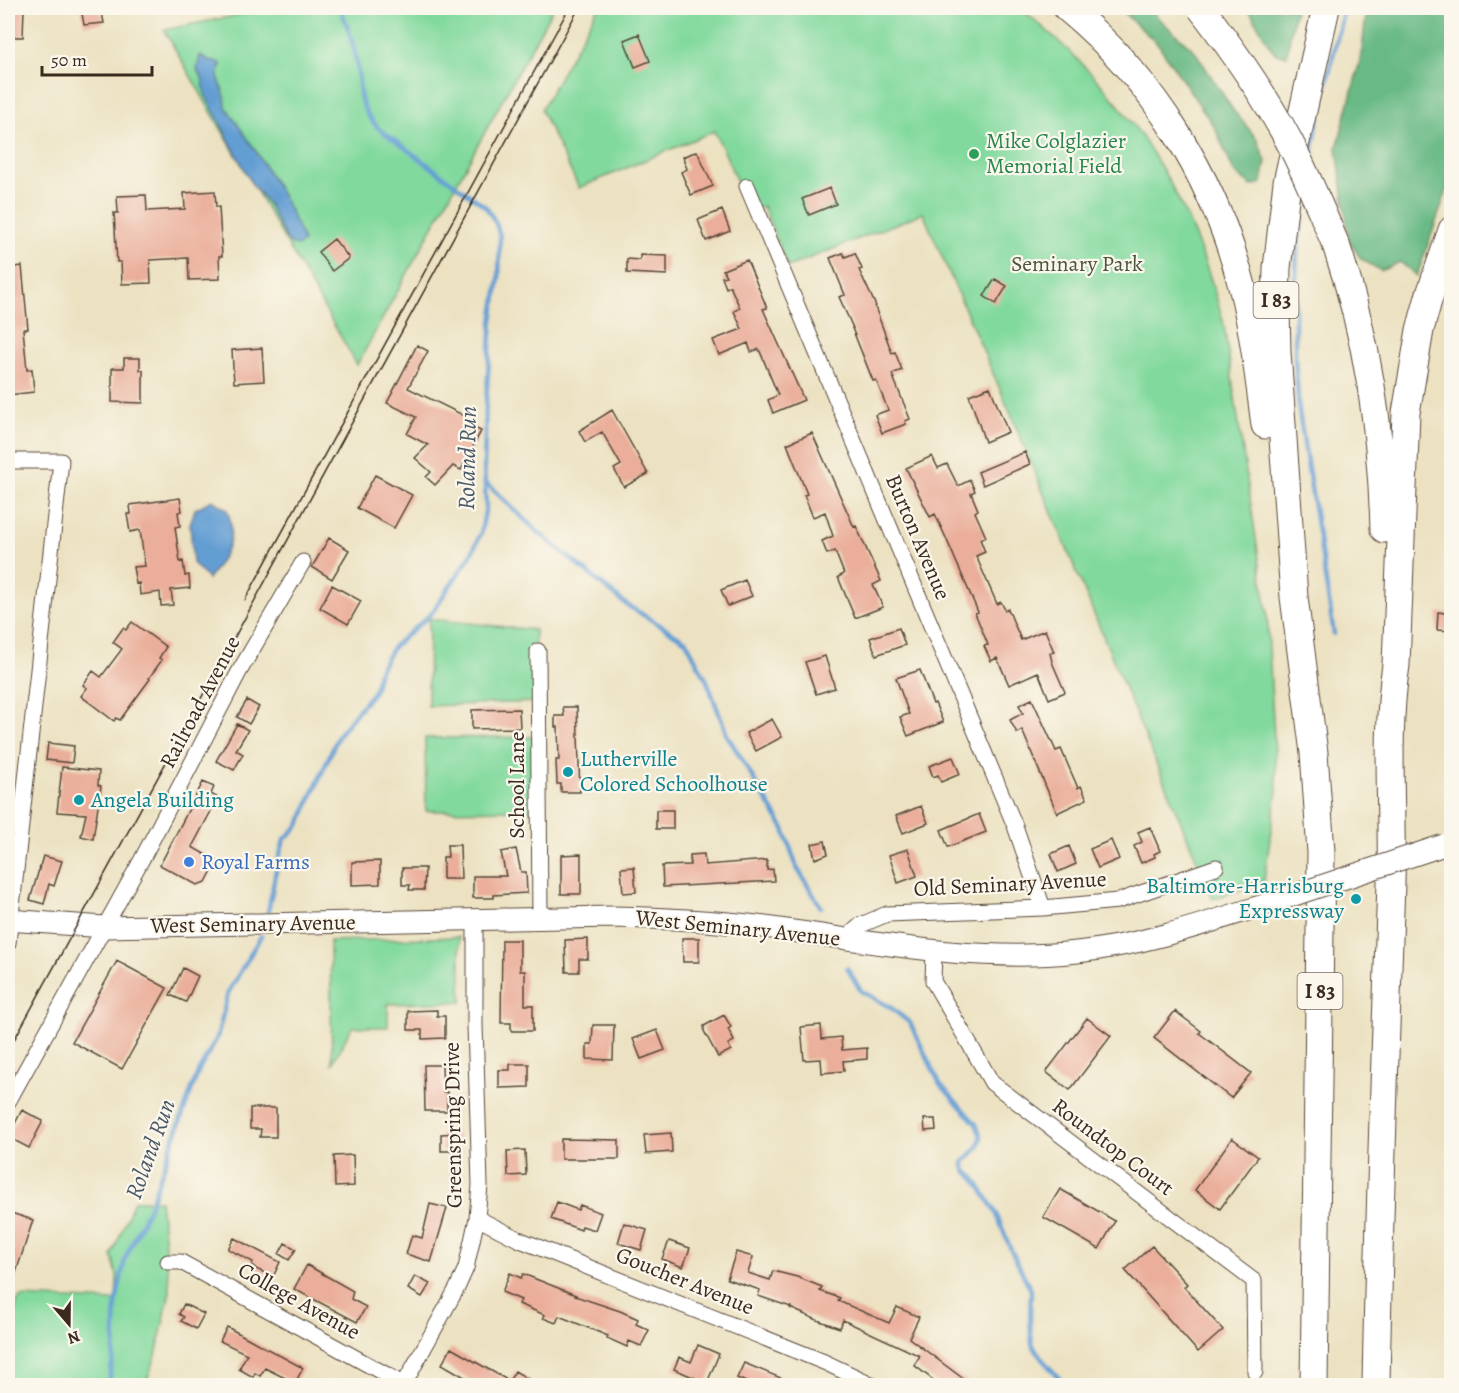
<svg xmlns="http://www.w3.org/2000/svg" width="1459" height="1393" viewBox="0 0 1459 1393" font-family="Alegreya,serif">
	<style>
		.green { fill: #81d99d; stroke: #5e825e; stroke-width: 1.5 }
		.forest { fill: #68b984; stroke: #527251; stroke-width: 1.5 }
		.water { fill: #639ed3; stroke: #4f6478; stroke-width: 1.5 }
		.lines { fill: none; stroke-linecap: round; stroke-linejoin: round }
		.stream { stroke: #639ed3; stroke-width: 4.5 }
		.building { fill: #eaae9a }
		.street-casing { stroke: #564637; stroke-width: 17 }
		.secondary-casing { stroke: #564637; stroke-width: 23 }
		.highway-casing { stroke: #564637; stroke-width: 29 }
		.street { stroke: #fff; stroke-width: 15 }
		.secondary { stroke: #fff; stroke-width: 21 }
		.highway { stroke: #fff; stroke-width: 27 }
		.tram { stroke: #3b2a1e; stroke-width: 1.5 }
		.secondary-bridge-casing { stroke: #564637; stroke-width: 23; stroke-linecap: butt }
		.highway-bridge-casing { stroke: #564637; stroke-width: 29; stroke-linecap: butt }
		.secondary-bridge { stroke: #fff; stroke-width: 21 }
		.highway-bridge { stroke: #fff; stroke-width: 27 }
		.leisure-dot { fill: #2e9e5b; stroke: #fbf7ec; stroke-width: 2 }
		.culture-dot { fill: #0f9aa8; stroke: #fbf7ec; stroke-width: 2 }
		.shop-dot { fill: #3f7fe0; stroke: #fbf7ec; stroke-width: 2 }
		.labels { text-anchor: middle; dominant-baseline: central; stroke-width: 4.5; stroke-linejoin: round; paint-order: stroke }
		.shield { fill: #fbf7ec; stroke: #75685c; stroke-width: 1.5 }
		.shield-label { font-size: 21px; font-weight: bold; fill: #3b2a1e }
		.leisure-label { font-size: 22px; fill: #27864d; stroke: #fbf7ec; text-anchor: start }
		.park-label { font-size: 22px; fill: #4c563e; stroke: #fbf7ec }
		.street-label { font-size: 22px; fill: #3b2a1e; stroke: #fbf7ec }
		.culture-label { font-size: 22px; fill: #0d838f; stroke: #fbf7ec; text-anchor: start }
		.shop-label { font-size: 22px; fill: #366cbe; stroke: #fbf7ec; text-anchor: start }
		.water-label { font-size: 24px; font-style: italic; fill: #4b5866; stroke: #fbf7ec }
	</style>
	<rect width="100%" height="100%" fill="#fbf7ec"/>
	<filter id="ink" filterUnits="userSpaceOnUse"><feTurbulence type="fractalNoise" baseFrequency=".0167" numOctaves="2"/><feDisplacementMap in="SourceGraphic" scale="12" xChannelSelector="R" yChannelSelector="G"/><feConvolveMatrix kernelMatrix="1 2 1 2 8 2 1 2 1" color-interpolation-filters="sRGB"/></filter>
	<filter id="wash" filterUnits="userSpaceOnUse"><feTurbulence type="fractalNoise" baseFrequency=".008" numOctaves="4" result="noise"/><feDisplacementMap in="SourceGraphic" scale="24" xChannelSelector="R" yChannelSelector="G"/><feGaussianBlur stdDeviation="1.35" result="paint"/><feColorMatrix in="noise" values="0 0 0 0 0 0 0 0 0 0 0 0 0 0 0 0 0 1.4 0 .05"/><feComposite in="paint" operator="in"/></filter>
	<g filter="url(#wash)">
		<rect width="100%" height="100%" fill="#ece2c2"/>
		<path class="green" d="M273,8h280l-196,357 -193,-335z
			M598,8h422c108,86 170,183 204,317l43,287 10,178 -13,91 -51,18 -207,-496 -83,-190 -135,54 -25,-61 -14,5 -25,-60 -10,-20 -135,57 -38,-78z
			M429,619l106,11 -1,39 3,33 -109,4z
			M534,737v73l-108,1 -1,-73z
			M459,937l3,65 -74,2v23h-36l-20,37 -2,-123z
			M160,1200l10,91 -14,65 -11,29h-137v-62l12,-26 96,4 1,-25 -5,-21 22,-54z"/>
		<path class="forest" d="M1118,8h34l6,10 36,32 39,60 24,29 9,22 -4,22 -11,3 -17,-14 -19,-44 -57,-84z
			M1248,8h47l-8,48 -11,-2 -7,-9z
			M1367,8h84v171l-34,97 -17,-14 -19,9 -20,-12 -12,-19 -12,-92 24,-91z"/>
		<path class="water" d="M200,55l10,6 11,2 -3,13 7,21 1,10 29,43 30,50 17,37 1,5 -5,4 -8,-2 -4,-5 -17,-34 -17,-21 -47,-90 -3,-17 -5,-7z
			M212,500l15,9c11,30 -2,47 -19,70l-15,-16 -3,-39 5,-15z"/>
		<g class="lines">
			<path class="stream" d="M1311,161l6,-37 27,-116
				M1305,199l-8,53 -2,41v65l4,53 35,223
				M485,482l53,50 89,73 59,36 21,40 20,54 57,94 13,39 24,39
				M268,912l9,-47 7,-25 15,-15 40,-91 35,-43 5,-20 14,-24 38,-33 40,-59 10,-22 5,-27 -2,-40 2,-65 6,-80 7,-42 1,-43 -4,-13 -10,-16 -107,-78c-24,-27 -17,-32 -22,-64 -3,-20 -9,-39 -17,-57
				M847,968l14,23 29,16 20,16 30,61 36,40 5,13 -3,10 -15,16 3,8 9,8 21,34 15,37 20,40 -1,33 2,21 10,15 24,27
				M108,1386l6,-33 2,-51 9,-43 25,-54 48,-133 19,-34 11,-45 33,-57"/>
		</g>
		<g id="blocks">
			<path class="building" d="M8,8h16l-1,29h-15z
				M81,8h20l3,15 -20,2z
				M639,34l11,27 -15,6 -11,-27z
				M697,151l16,35 -22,9 -10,-23 6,-3 -4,-12z
				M830,188l6,16 -27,11 -7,-16z
				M215,191l1,16h3l3,49h-3l1,23 -31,1 -1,-22 -38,2 1,23 -29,1 -1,-22h-4l-3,-49h4l-1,-17 29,-1 1,16 38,-2 -1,-16z
				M722,210l8,21 -24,10 -8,-21z
				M334,239l15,19 -17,13 -14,-19z
				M843,253l2,4 10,-4 7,16 -3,1 17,36 -1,1 17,46 3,-1 7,18 -10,4 18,45 -5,2 1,3 -24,9 -7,-18 13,-5 -12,-30 -3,1 -21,-53h1l-14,-31 6,-2 -15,-37z
				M640,255l27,1v19l-40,-2v-14l13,1z
				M747,260l20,48 -4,1 41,91 -31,13 -5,-13 10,-5 -19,-46 -8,3 -3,-9 -29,12 -6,-15 29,-11 -8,-18 6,-3 -10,-22 -4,2 -4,-11 4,-1 -3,-6z
				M22,266l6,63h-5l4,41 5,-1 2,23 -26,3v-127z
				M995,279l12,7 -11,18 -12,-8z
				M417,345l11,6 -20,37 59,29 -3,6 17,8 -20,39 -8,-4 -18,19 -9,-8 5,-5 -16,-14 13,-13 -21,-11 9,-17 -29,-14z
				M262,348l2,33 -30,2 -2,-33z
				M124,358h16v12h3v33l-31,-1v-34h12z
				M990,387l18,45 -23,10 -16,-47z
				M612,410l36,64 -24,13 -10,-18 7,-4 -19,-33 -17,10 -6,-11z
				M812,433l42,94 2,-1 25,55 -8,4 10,22 -28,11 -17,-41 6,-3 -9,-23 -8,3 -5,-13 11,-5 -8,-24 -12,5 -9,-22 3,-1 -20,-50z
				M1025,452l5,12 -47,21 -5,-13z
				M932,456l6,12 9,-4 11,22 12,-6 5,11 -4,2 7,17 -3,2 11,25 -6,2 5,13 -9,4 21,48 4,-2 4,8 3,-1 13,31 24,-10 9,22 -4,1 2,9 13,30 -16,7 -11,-27 -29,13 -12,-27 -6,3 -7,-15 4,-1 -13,-32 3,-1 -32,-74 -11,-24 -5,3 -24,-49z
				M375,475l37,20 -18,33 -37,-20z
				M180,498l2,13 -4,1 2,14 -5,1 5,35 3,-1 2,15 4,-1 1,13 -19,2 2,15 -12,1 -1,-14 -20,3 -1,-12 -3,1 -3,-17 12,-1 -5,-36 -10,2 -3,-18h4l-1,-9z
				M329,538l20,12 -17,29 -20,-12z
				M745,580l7,16 -24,10 -7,-16z
				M332,585l29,16 -13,23 -28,-16z
				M1438,612l14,2v17l-15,-1z
				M132,622l34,25 -7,11 3,2 -13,18 1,1 -30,41 -4,-2 -2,3 -33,-25 6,-8 -4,-3 10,-14 8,6 21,-28 -9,-7 10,-14 3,2z
				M899,628l6,17 -29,10 -6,-17z
				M825,656l10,32 -19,6 -11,-32z
				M920,670l13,34 2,-1 8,19 -35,14 -8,-19 9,-3 -13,-36z
				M1032,699l24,52 5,-2 17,39 3,-2 6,13 -30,14 -35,-83 -5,3 -7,-13 13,-7 -4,-8z
				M247,700l12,7 -10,17 -12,-7z
				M563,707h14l3,85h-19v-8h-4l-1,-24h3l-1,-33h-3v-11h9z
				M519,709l1,19 -48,1v-19z
				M772,719l10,18 -26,14 -10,-18z
				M237,724l11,6 -12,20 7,4 -9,16 -18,-9z
				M48,743l26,3 -2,17 -26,-3z
				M953,757l7,17 -19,8 -3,-7 -5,2 -4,-11z
				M62,767l37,4 -1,14 3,1 -8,53 -12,-3 5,-22 -29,-2z
				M203,782l11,5 -3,7 7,4 -26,49 25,14 -11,21 -9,3 -37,-20z
				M921,806l7,17 -25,10 -7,-17z
				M656,810h17v19h-17z
				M979,814l7,18 -38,15 -7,-17z
				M1150,827l10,24 -6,3 1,3 -14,6 -7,-17 8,-4 -4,-10z
				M1111,840l8,19 -21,9 -8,-19z
				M825,841l3,13 -13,5 -3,-15z
				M447,845h13l1,34h-18v-22h5z
				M1069,846l7,18 -18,8 -7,-18z
				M516,849l5,23h5l1,21 -33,2v3h-21v-22h33l-5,-24z
				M908,849l9,27 -19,7 -9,-28z
				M581,854v40h-20v-39z
				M704,854l1,11 62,-5v10l6,-1 1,12 -111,6 -1,-21 28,-1v-10z
				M43,856l19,5 -8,25 -5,-2 -5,20 -14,-4z
				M380,861v23l-28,1v-23z
				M634,867l2,25 -13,1 -2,-25z
				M402,868h23l-1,22h-15l1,-5h-8z
				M682,938h17v24h-16z
				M588,939v20h-9v13h-13l-1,-32z
				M502,940h18v31h5v34h8v26h-22v-8h-10z
				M117,961l50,27 -45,81 -50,-27z
				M183,968l15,8 -12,26 -16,-7z
				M437,1010v6h8v22l-23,1v-9h-14v-19z
				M1175,1011l26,20 -2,2 52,40 -20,25 -77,-60z
				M724,1015l7,12 -3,2 6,12 -6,3 3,6 -13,7 -14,-26v-5z
				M1087,1018l24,18 -41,54 -24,-18z
				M593,1025h21l-1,35 -26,-1v-15h5z
				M821,1025l1,14 19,-2 1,13 25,-2v11l-24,2 1,10 -22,2 -1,-14 -17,1 -3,-33z
				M657,1030l8,20 -24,9 -8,-20z
				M510,1064h19v23l-30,1v-18h11z
				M424,1065h18l1,27h4v19h-22z
				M250,1108h26v29h-16l1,-8h-11z
				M22,1110l21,11 -14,27 -21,-11z
				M924,1119h11l1,11 -11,1z
				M458,1133v18h-17v-17z
				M671,1133l1,19 -26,2 -2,-19z
				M1232,1138l26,19 -38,52 -25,-19z
				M561,1139l58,1v19h-58z
				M525,1150l1,25 -18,1 -1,-25z
				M353,1155l1,31 -19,1 -1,-31z
				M1060,1189l55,32 -16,28 -56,-32z
				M557,1202l21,8 2,-5 21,8 -6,17 -13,-4 -1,4 -30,-11z
				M430,1204l17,4 -16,54 -25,-8 6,-19 10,3z
				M8,1212l25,8 -23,71 -2,-1z
				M624,1223l23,7 -6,20 -23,-7z
				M234,1238l46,24 -7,15 -17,-8 -4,-4 1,-3 -25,-13z
				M669,1241l21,7 -7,19 -21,-8z
				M285,1243l11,6 -7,11 -10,-6z
				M1152,1246l35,38 -3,3 39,43 -25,22 -73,-82z
				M736,1252l17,5 -5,16 22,7 3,-9 24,6 25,10 -2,4 20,7 -2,3 51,22 8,-16 22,10 -10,21 64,48h-32l-27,-21 6,-9 -77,-36 -3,8 -23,-8 -27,-12 1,-1 -33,-11 2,-6 -33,-11z
				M307,1265l46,26 -2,8 15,8 -9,15 -63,-33z
				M510,1273l11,5 2,-4 53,21 -1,1 45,15 18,8 -2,5 13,6 -8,16 -12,-5 -2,6 -20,-9 1,-2 -49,-20 -3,7 -13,-5 2,-3 -26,-11 2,-4 -19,-8z
				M415,1276l15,8 -8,13 -14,-8z
				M184,1304l20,10 -8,15 -15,-8 3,-4 -5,-3z
				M227,1327l76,41 -8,15 -30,-15 -5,8 -5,-3 -2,4 -14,-8 8,-15 -27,-13z
				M698,1345l21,9 -12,29 -33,-14 5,-12 12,5z
				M451,1348l58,33 6,-10 25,15h-60l-38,-22z
				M744,1363l54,22v1h-43l-18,-8z"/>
		</g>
	</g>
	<g filter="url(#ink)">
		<use href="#blocks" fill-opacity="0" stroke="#564637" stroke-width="1.5"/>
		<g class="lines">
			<g class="street-casing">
				<path id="street" d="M747,186l268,640 28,82
					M8,461h53l-53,482
					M538,651l2,267
					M845,939l16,-14 26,-11 156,-6 75,-7 98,-34
					M934,951l-1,30 59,102 262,198 1,91
					M8,1102l134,-243 97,-187 64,-110
					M477,1218l41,21 306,123 51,24
					M168,1262h13l226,124
					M403,1386l54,-98 9,-20 11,-50 3,-33 -5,-160v-105"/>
			</g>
			<g class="secondary-casing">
				<path id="secondary" d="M8,920l96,7 508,-10c48,1 96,3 144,9 106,13 213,38 321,26 66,-7 130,-29 193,-49"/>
			</g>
			<g class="highway-casing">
				<path id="highway" d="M1067,8c87,71 149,173 176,282 11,44 16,90 22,135
					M1336,245c32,94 45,185 48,284
					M1314,1386l7,-534 -7,-99 -20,-156 -17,-245 -1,-43 1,-41 10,-86 39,-174
					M1376,1386c3,-168 9,-336 15,-503 2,-73 -6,-146 5,-218l10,-252 14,-83 9,-33 23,-67"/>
			</g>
			<use href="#street" class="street"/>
			<use href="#secondary" class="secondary"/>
			<use href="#highway" class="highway"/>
			<path class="tram" d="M245,600l324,-592
				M8,1051l571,-1043"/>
			<g class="secondary-bridge-casing">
				<path id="secondary-bridge" d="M1270,903l174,-58"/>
			</g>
			<g class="highway-bridge-casing">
				<path id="highway-bridge" d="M1201,8c32,42 63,86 88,133 18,34 32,69 47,104"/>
			</g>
			<use href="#secondary-bridge" class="secondary-bridge"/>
			<use href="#highway-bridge" class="highway-bridge"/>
		</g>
	</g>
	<circle class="leisure-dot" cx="974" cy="154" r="6"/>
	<g class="culture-dot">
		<circle cx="568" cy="772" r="6"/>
		<circle cx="79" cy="800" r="6"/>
		<circle cx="1356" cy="899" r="6"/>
	</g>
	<circle class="shop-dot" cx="189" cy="862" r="6"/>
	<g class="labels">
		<g class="shield">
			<rect x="1253.5" y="282" width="45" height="36" rx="4.5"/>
			<rect x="1297.5" y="973" width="45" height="36" rx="4.5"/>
		</g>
		<g class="shield-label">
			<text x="1276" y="300">I 83</text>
			<text x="1320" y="991">I 83</text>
		</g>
		<g class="leisure-label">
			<text x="986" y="141">Mike Colglazier<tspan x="986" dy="25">Memorial Field</tspan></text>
		</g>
		<g class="park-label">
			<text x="1077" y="264">Seminary Park</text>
		</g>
		<g class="street-label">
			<text transform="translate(918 537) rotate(67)">Burton Avenue</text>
			<text transform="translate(200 702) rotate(-62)">Railroad Avenue</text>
			<text transform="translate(517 785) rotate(-90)">School Lane</text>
			<text transform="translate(1010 884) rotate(-3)">Old Seminary Avenue</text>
			<text transform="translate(253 924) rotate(-1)">West Seminary Avenue</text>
			<text transform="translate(738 928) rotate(6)">West Seminary Avenue</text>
			<text transform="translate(453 1125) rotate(-91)">Greenspring Drive</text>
			<text transform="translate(1113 1147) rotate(37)">Roundtop Court</text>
			<text transform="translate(685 1281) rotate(22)">Goucher Avenue</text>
			<text transform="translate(299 1301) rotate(29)">College Avenue</text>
		</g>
		<g class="culture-label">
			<text x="580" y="759">Lutherville<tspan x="580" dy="25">Colored Schoolhouse</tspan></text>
			<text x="91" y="800">Angela Building</text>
			<text x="1344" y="886" text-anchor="end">Baltimore-Harrisburg<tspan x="1344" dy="25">Expressway</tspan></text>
		</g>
		<g class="shop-label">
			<text x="201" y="862">Royal Farms</text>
		</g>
		<g class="water-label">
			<text transform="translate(467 458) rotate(-89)">Roland Run</text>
			<text transform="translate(150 1149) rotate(-70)">Roland Run</text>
		</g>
	</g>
	<rect width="1459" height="1393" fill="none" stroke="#fbf7ec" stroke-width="30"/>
	<g transform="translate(69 1324) rotate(160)" stroke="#fbf7ec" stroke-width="4.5" paint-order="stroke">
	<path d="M0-4.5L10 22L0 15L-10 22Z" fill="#3b2a1e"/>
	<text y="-9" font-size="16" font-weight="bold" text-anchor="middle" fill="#3b2a1e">N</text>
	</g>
	<path d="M42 66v9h110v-9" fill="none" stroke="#3b2a1e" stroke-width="3"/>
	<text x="51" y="66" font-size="18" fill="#3b2a1e" stroke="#fbf7ec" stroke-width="4.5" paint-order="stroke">50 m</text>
</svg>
